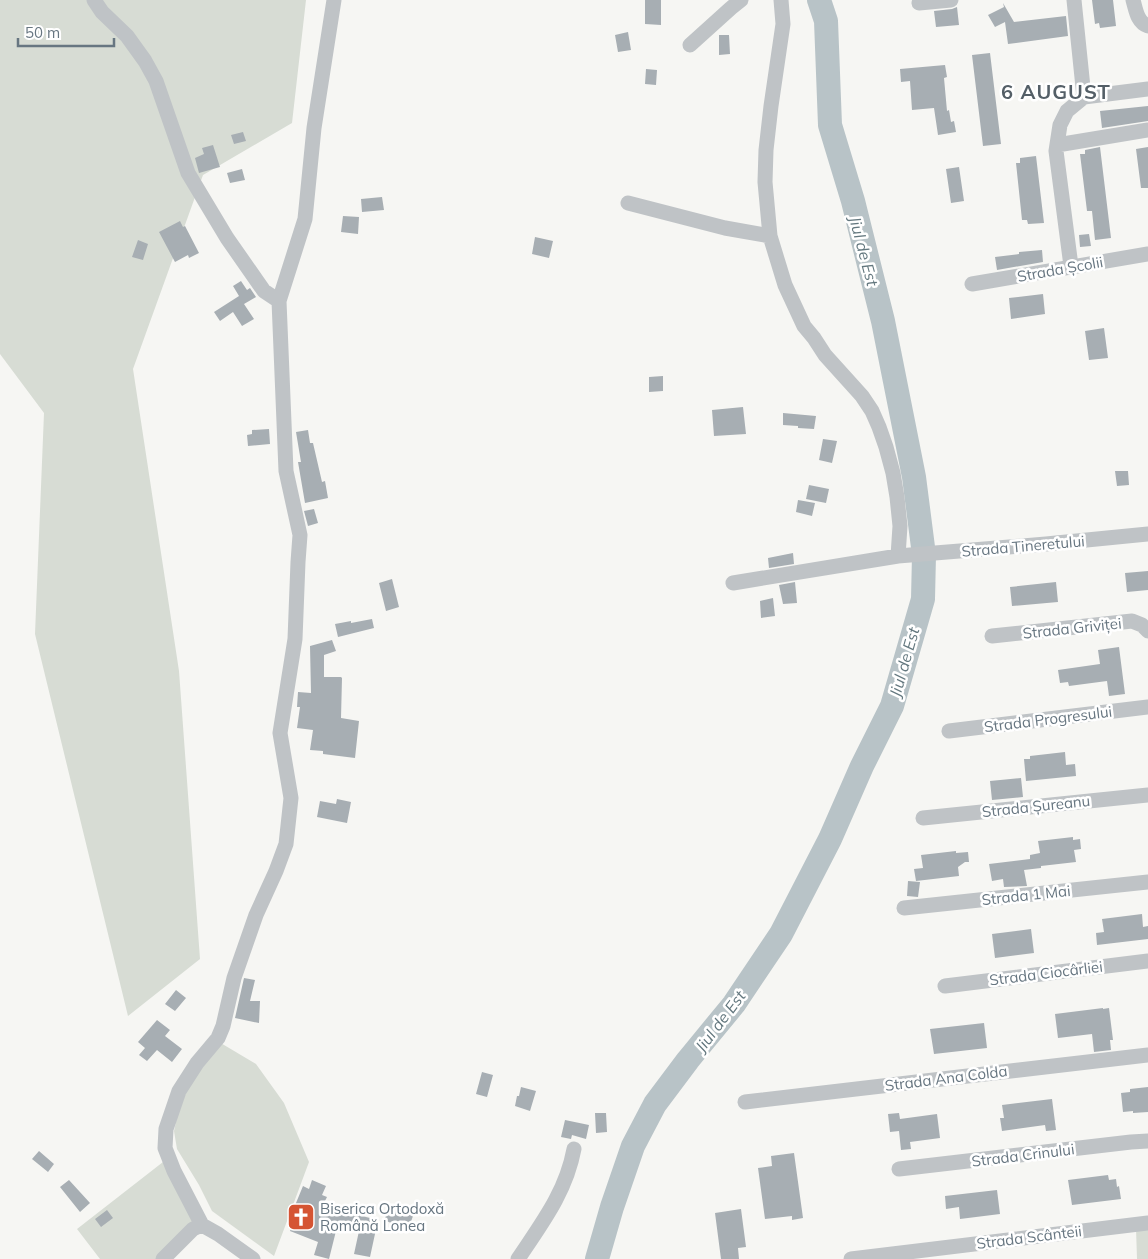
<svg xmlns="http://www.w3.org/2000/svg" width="1148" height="1259" viewBox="0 0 1148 1259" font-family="Mulish,sans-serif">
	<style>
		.green { fill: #d7dcd4 }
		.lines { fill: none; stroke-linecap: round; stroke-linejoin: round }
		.river { stroke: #b8c3c7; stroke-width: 24 }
		.building { fill: #a7aeb3 }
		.street { stroke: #bfc3c6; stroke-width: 15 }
		.labels { text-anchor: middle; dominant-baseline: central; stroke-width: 5; stroke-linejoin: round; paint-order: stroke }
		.street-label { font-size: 15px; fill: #677681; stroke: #fff }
		.poi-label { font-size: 15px; fill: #677681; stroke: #fff; text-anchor: start }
		.water-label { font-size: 16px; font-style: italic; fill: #63777e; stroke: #fff }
		.district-label { font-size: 20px; font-weight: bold; letter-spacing: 1px; fill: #545f67; stroke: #fff }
	</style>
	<rect width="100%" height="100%" fill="#f6f6f3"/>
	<path class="green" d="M0,0h306l-14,123 -89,52 -70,194 46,302 21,288 -72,57 -93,-382 9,-221 -44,-59z
		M219,1042l37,22 28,39 25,59 -35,94 -62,-45 -13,-26 -22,-36 -3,-18 8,-36z
		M163,1162l30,56 -2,7 -31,34h-60l-23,-30z
		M1148,1227v32h-11l-1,-31z"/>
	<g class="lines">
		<path class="river" d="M597,1259l15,-52 21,-61 22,-42 33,-44 46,-56 47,-70 49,-95 32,-73 30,-60 31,-107 1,-44 -10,-78 -31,-156 -30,-120 -23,-76 -4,-104 -7,-21"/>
	</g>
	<path class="building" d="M645,0h16v25l-16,-1z
		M1092,0h21l3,26 -16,2 -1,-5 -4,1z
		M1003,3l11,19 52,-6 2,20 -60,8 -3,-22 -10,5 -7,-12 16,-8z
		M957,7l2,18 -23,2 -2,-16 18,-2z
		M628,32l3,18 -13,2 -3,-17z
		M719,35h10l1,19 -11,1z
		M990,53l11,91 -18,2 -11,-91z
		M945,65l2,12 -3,1 3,33 2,-1 2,12 3,-1 2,11 -18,3 -4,-27 -22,2 -2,-29 -9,1 -1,-13z
		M646,69l11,1 -1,15 -11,-1z
		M1148,106v15l-46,7 -2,-17z
		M243,132l3,9 -12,3 -3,-9z
		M213,145l7,22 -21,6 -4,-15 9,-4 -2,-6z
		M1100,147l11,91 -16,2 -3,-29h-5l-7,-57h5v-4z
		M1148,147v41h-7l-5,-39z
		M1036,156l8,67 -16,1 -1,-4h-5l-6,-57h4v-5z
		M959,167l5,34 -13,2 -5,-34z
		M242,169l3,11 -15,3 -3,-10z
		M382,197l2,13 -22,2 -1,-13z
		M343,216l16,1 -1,17 -17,-2z
		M180,221l3,6 2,-1 14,27 -10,5 -1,-3 -13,7 -16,-30z
		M1089,234l2,12 -11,1 -1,-12z
		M535,237l18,4 -4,17 -17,-4z
		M138,240l10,4 -5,16 -11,-3z
		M1042,250l1,12 -46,8 -2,-13 24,-3v-2z
		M241,281l6,9 3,-2 6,9 -12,7 10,15 -12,7 -9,-14 -13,9 -6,-9 25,-16 -6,-10z
		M1043,294l2,20 -34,5 -2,-21z
		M1104,328l4,30 -19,2 -4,-29z
		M663,376v15l-14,1v-15z
		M743,407l3,27 -32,2 -2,-26z
		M783,413l33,3 -2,13 -16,-1v-2l-15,-1z
		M269,429l1,15 -22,2 -1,-11 5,-1v-4z
		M308,430l2,13h3l9,39 3,-1 3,17 -23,5 -7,-41h3l-5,-30z
		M823,439l14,2 -5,22 -13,-3z
		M1115,471h13l1,14 -12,1z
		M809,485l20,4 -3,14 -20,-4z
		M798,500l17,3 -3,13 -16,-4z
		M314,509l4,14 -10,3 -4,-15z
		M793,553l1,11 -25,4 -1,-10z
		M1148,571v19l-21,2 -2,-19z
		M392,579l7,28 -13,4 -7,-28z
		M795,582l2,21 -14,1 -4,-19z
		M1056,582l2,20 -46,4 -2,-19z
		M773,598l2,18 -14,2 -1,-17z
		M372,619l2,9 -36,9 -3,-13 16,-3v2z
		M332,640l4,11 -12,4v22h17l1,1 -1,40 18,3 -4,37 -32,-4v-3l-13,-1 3,-20 -16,-2 3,-21h-3l1,-15 13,1 -1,-47z
		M1119,647l6,47 -16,2 -2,-15 -38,5 -1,-4 -8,1 -2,-13 42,-6 -2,-14z
		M1065,752l1,13 9,-1 1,12 -50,5 -2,-22h6v-3z
		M1021,778l2,19 -31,3 -2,-19z
		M337,799l14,3 -4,21 -30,-6 3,-16 16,3z
		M1073,837v3l7,-1 1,10 -7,1 2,12 -35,4v2l-17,2 3,16 -23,1 -1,-8 -11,2 -3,-17 41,-5v-4l10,-2 -2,-12z
		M956,851v2l12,-1 1,10h-4l-7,5 1,9 -43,5 -2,-12 9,-1 -2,-13z
		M908,881l12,1 -2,15 -11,-1z
		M1142,914l1,13 5,-1v13l-51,6 -1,-12 8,-1 -2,-13z
		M1031,929l3,24 -39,5 -3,-24z
		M244,978l11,2 -5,21h10l-1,22 -24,-5z
		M176,990l10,8 -11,13 -10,-7z
		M1103,1008v1l6,-1 4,32h-3l1,10 -17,2 -2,-18 -34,4 -3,-24z
		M157,1020l13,10 -5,6 17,13 -10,13 -15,-12 -10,11 -8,-6 6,-7 -7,-6z
		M984,1023l3,25 -53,6 -4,-25z
		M482,1072l11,3 -6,22 -11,-3z
		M521,1087l15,4 -6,20 -15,-5 2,-10h2z
		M1148,1087v25l-15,1v-2l-10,1 -2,-19 9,-1v-3z
		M1052,1099l4,31 -10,1 -1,-6 -43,6 -2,-13h4l-2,-13z
		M595,1113h11l1,19 -11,1z
		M899,1113l1,6 37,-5 3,24 -30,4 1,7 -10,1 -2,-19 -9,1 -2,-18z
		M565,1120l24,5 -3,14 -14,-4 -1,4 -10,-2z
		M39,1151l15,13 -6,8 -16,-13z
		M794,1153l9,65 -11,2v-4l-27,3 -7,-51 14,-2 -1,-10z
		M1108,1175l1,5 7,-1 1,8 2,-1 2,13 -49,6 -4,-25z
		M69,1180l21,23 -10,9 -20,-25z
		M312,1180l14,6 -4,9 5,2 -4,8 20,8 1,-5 19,4 -1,4 16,4 -8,37 -16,-3 5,-23 -22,-4 -8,32 -15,-4 4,-13 -28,-11 4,-9 -5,-2 14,-34 6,3z
		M997,1190l3,24 -40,5 -1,-12 -13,2 -1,-13z
		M390,1207l23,9 -5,14 -24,-10z
		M741,1209l5,38 -8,1 1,11h-18l-6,-46z
		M107,1210l6,8 -12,9 -6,-8z"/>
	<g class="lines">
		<path class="street" d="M94,0l8,12 25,24 18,25 11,20 32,92 39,65 37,53 15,10
			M781,0l2,24 -12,82 -5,44 -1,32 5,54 15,49 19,41 10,12 11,17 37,41 10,15 7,16 7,20 7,26 4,24 3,29 -2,30
			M1074,0l10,97
			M1133,0c3,10 4,22 15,26
			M919,3l32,-3
			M690,45l41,-37 10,-8
			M1057,145l91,-15
			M628,203l97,25 45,8
			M1071,266l-15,-115 4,-26 7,-14 17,-14 64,-8
			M972,284l176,-30
			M733,583l165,-27 148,-12 102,-10
			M992,636l140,-15 10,4 6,6
			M949,731l199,-24
			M923,818l225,-23
			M904,908l244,-26
			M945,986l203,-25
			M745,1102l403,-47
			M899,1169l232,-27 17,-1
			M202,1225l-28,-54 -9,-23 1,-19 13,-38 18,-28 21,-25 5,-12 11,-48 22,-63 20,-44 10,-27 5,-46 -11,-65 15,-94 3,-77 2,-27 -14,-64 -7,-170 26,-82 9,-91 20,-128
			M163,1259l30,-30 9,-4 16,9 35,25
			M518,1259c24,-36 48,-67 56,-110
			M851,1259l297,-36"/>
	</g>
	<defs>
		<g id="church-square" transform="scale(1.4375)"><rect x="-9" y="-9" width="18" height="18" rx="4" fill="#d55433" stroke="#fff"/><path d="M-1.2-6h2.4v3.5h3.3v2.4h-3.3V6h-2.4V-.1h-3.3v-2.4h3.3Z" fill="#fff"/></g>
	</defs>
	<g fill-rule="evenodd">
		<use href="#church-square" x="301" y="1217"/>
	</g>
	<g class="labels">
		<g class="street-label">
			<text transform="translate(1060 269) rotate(-10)">Strada Școlii</text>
			<text transform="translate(1023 546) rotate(-5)">Strada Tineretului</text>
			<text transform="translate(1072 628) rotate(-6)">Strada Griviței</text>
			<text transform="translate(1048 719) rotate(-7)">Strada Progresului</text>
			<text transform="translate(1036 806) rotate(-6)">Strada Șureanu</text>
			<text transform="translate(1026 895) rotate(-6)">Strada 1 Mai</text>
			<text transform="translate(1046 973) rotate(-7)">Strada Ciocârliei</text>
			<text transform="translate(946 1078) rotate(-7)">Strada Ana Colda</text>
			<text transform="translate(1023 1155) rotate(-7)">Strada Crinului</text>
			<text transform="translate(1029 1237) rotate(-7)">Strada Scânteii</text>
		</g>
		<g class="poi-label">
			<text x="320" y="1208">Biserica Ortodoxă<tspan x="320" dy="17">Română Lonea</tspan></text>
		</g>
		<g class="water-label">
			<text transform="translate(864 251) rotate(75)">Jiul de Est</text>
			<text transform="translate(904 662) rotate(-74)">Jiul de Est</text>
			<text transform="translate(720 1021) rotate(-53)">Jiul de Est</text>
		</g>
		<g class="district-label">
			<text x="1056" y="91">6 AUGUST</text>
		</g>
	</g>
	<path d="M18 38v8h96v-8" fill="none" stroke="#677681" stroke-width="2.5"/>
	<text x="25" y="38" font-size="15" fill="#677681" stroke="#ffffff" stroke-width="4" paint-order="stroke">50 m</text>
</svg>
